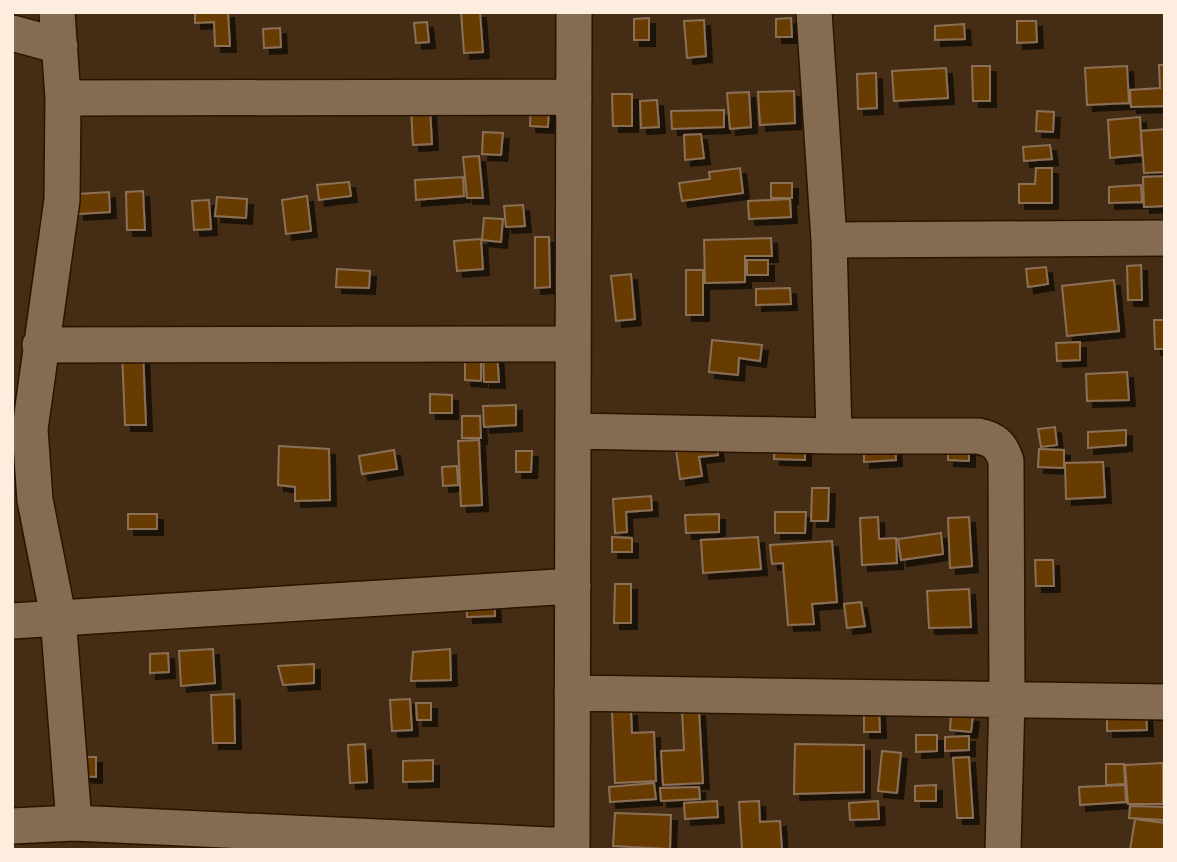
<svg xmlns="http://www.w3.org/2000/svg" width="1177" height="862" viewBox="0 0 1177 862" font-family="Cabin,sans-serif">
	<style>
		.building { fill: #683b05; stroke: #8b7057; stroke-width: 2; filter: url(#shadow) }
		.lines { fill: none; stroke-linecap: round; stroke-linejoin: round }
		.minor-casing { stroke: #291400; stroke-width: 38 }
		.minor { stroke: #856b52; stroke-width: 35 }
	</style>
	<defs>
		<filter id="shadow"><feDropShadow dx="6" dy="6" stdDeviation="0" flood-color="#0009"/></filter>
	</defs>
	<rect width="100%" height="100%" fill="#442c15"/>
	<path class="building" d="M195,12h33l2,34h-15l-1,-24 -19,1z
		M461,12h19l3,40 -19,1z
		M649,18v22h-15v-21z
		M791,18l1,19h-16v-18z
		M704,20l2,36 -19,2 -3,-37z
		M1017,21h19l1,21 -20,1z
		M427,22l2,20 -13,1 -2,-20z
		M964,24l1,15 -30,1v-14z
		M280,28l1,19 -17,1 -1,-19z
		M1159,65h6v41l-34,1 -1,-17 30,-2z
		M972,66h18v35h-17z
		M1127,66l2,37 -42,2 -2,-37z
		M946,68l2,30 -54,3 -2,-30z
		M876,73l1,35 -19,1 -1,-35z
		M794,91l1,32 -35,2 -2,-33z
		M749,92l2,35 -21,2 -3,-36z
		M612,94h20v32h-19z
		M657,100l2,27 -18,1 -1,-27z
		M531,102h18l-1,25 -18,-1z
		M430,108l2,36 -19,1 -2,-36z
		M724,110v17l-52,2 -1,-18z
		M1037,111l17,1 -1,20 -17,-1z
		M1140,117l2,38 -32,3 -2,-38z
		M1165,129v43l-21,1 -3,-42z
		M483,132l20,1 -2,22 -19,-1z
		M701,134l3,24 -19,2 -1,-25z
		M1050,145l2,14 -28,2 -1,-14z
		M479,156l4,42h-16l-4,-41z
		M740,168l3,25 -61,8 -3,-18 31,-4 -1,-7z
		M1036,168h16v35h-33v-19h16z
		M1165,176v30l-21,1 -1,-30z
		M463,177l1,19 -48,4 -1,-20z
		M349,182l2,14 -32,4 -2,-15z
		M771,183h21v15h-21z
		M1141,185l1,17 -33,1v-16z
		M143,191l2,39h-18l-1,-38z
		M109,192l1,20 -32,2 -1,-20z
		M307,196l4,35 -25,3 -4,-34z
		M217,197l30,2 -1,19 -31,-2z
		M790,199l1,18 -42,2 -1,-18z
		M209,200l2,29 -17,1 -2,-29z
		M523,205l2,21 -19,1 -2,-21z
		M484,218l19,1 -2,23 -19,-2z
		M535,237h14l1,50 -15,1z
		M771,238l1,18h-27v26l-40,1 -1,-43z
		M481,239l2,30 -26,2 -3,-30z
		M747,260h21v15h-21z
		M1141,265l1,35h-14l-1,-34z
		M1046,267l2,17 -20,3 -2,-18z
		M337,269l33,2 -1,17 -33,-1z
		M686,270h17v45h-17z
		M631,274l4,45 -19,2 -5,-45z
		M1114,280l5,51 -52,5 -5,-50z
		M790,288l1,16 -35,1v-16z
		M1154,320h11v29h-10z
		M712,340l50,5 -2,16 -21,-3 -1,17 -29,-3z
		M1080,342v18l-23,1 -1,-18z
		M465,349h16v32l-16,-1z
		M143,350l3,75h-21l-3,-74z
		M497,351l2,31h-15l-1,-30z
		M1127,372l2,28 -42,1 -1,-27z
		M430,394l22,1v18h-22z
		M516,405v20l-32,2 -1,-21z
		M462,416h18l1,22h-19z
		M1055,427l2,18 -16,2 -3,-18z
		M1126,430v15l-38,3v-16z
		M716,437l2,18 -19,2 3,19 -22,3 -5,-37z
		M479,440l3,65 -21,1 -3,-65z
		M775,440l30,1v19l-31,-1z
		M895,443l1,17 -32,2v-17z
		M948,444h21v17l-21,-1z
		M279,446l50,3 1,51 -35,1v-14l-17,-2z
		M1039,449l25,1v18l-26,-1z
		M394,450l3,19 -35,5 -3,-18z
		M516,451h16l-1,21h-15z
		M1103,462l2,35 -39,2 -1,-36z
		M457,466l1,19 -15,1 -1,-19z
		M812,488h17l-1,33h-17z
		M651,496l1,14 -26,2 1,20 -12,1 -2,-34z
		M775,512h31l-1,21h-30z
		M128,514h29v15h-29z
		M719,514v18l-33,1 -1,-18z
		M878,517l1,22 17,-1 1,25 -35,2 -2,-47z
		M969,517l3,49 -22,2 -2,-50z
		M941,533l2,21 -42,6 -3,-21z
		M612,537l20,1v14h-20z
		M758,537l3,32 -58,4 -2,-33z
		M832,541l5,61 -25,2 2,20 -26,1 -5,-62 -11,1 -2,-19z
		M1035,560h18l1,26h-18z
		M615,584h16v39h-17z
		M969,589l2,38 -42,1 -2,-37z
		M494,596l1,20 -28,1 -1,-19z
		M861,602l4,24 -18,2 -3,-24z
		M213,649l2,34 -34,3 -2,-35z
		M450,649l1,31 -40,1 2,-29z
		M168,653l1,19 -19,1v-19z
		M314,664v19l-31,2 -5,-19z
		M234,694l1,49h-22l-2,-48z
		M410,699l2,31 -20,1 -2,-31z
		M416,703h15v17h-14z
		M864,707h15l1,25h-16z
		M1146,709l1,21 -40,1v-21z
		M631,710l1,23 22,-1 2,49 -41,2 -3,-72z
		M699,710l4,73 -40,2 -2,-34 23,-1 -2,-39z
		M951,714l22,2 -2,16 -21,-2z
		M916,735h21v16l-21,1z
		M969,736v14l-24,1v-14z
		M365,744l2,38 -17,1 -2,-38z
		M795,744l69,1v47l-70,2z
		M882,751l19,2 -4,40 -19,-2z
		M79,757h17v20l-17,-1z
		M969,757l4,61h-16l-4,-60z
		M433,760v21l-30,1v-21z
		M1163,763v41h-35l-3,-39z
		M1106,764h18l1,20 -19,1z
		M654,783l2,16 -46,3 -1,-15z
		M936,785v16h-21v-15z
		M1125,785l1,17 -46,3 -1,-18z
		M699,787l1,12 -39,2 -1,-13z
		M717,801l1,16 -33,2 -1,-16z
		M759,801l1,21 20,-1 2,29h-40l-3,-48z
		M878,801l1,18 -29,1 -1,-17z
		M1130,806l35,1 -1,13 -35,-2z
		M615,813l56,2 -1,34 -57,-3z
		M1135,819l30,4v27h-35z"/>
	<g class="lines">
		<g class="minor-casing">
			<path id="minor" d="M57,12l6,86 -1,102 -32,229 5,71 23,116 16,207
				M814,12l15,228 5,196
				M12,33l48,13
				M63,98l511,-1
				M829,240l336,-2
				M40,345l533,-1
				M573,431l261,5h144c16,3 23,9 28,25l1,238 -4,151
				M12,621l561,-35
				M572,693l593,9
				M12,826l62,-3 498,23
				M572,850l2,-838"/>
		</g>
		<use href="#minor" class="minor"/>
	</g>
	<rect width="1177" height="862" fill="none" stroke="#fdeddf" stroke-width="28"/>
</svg>
